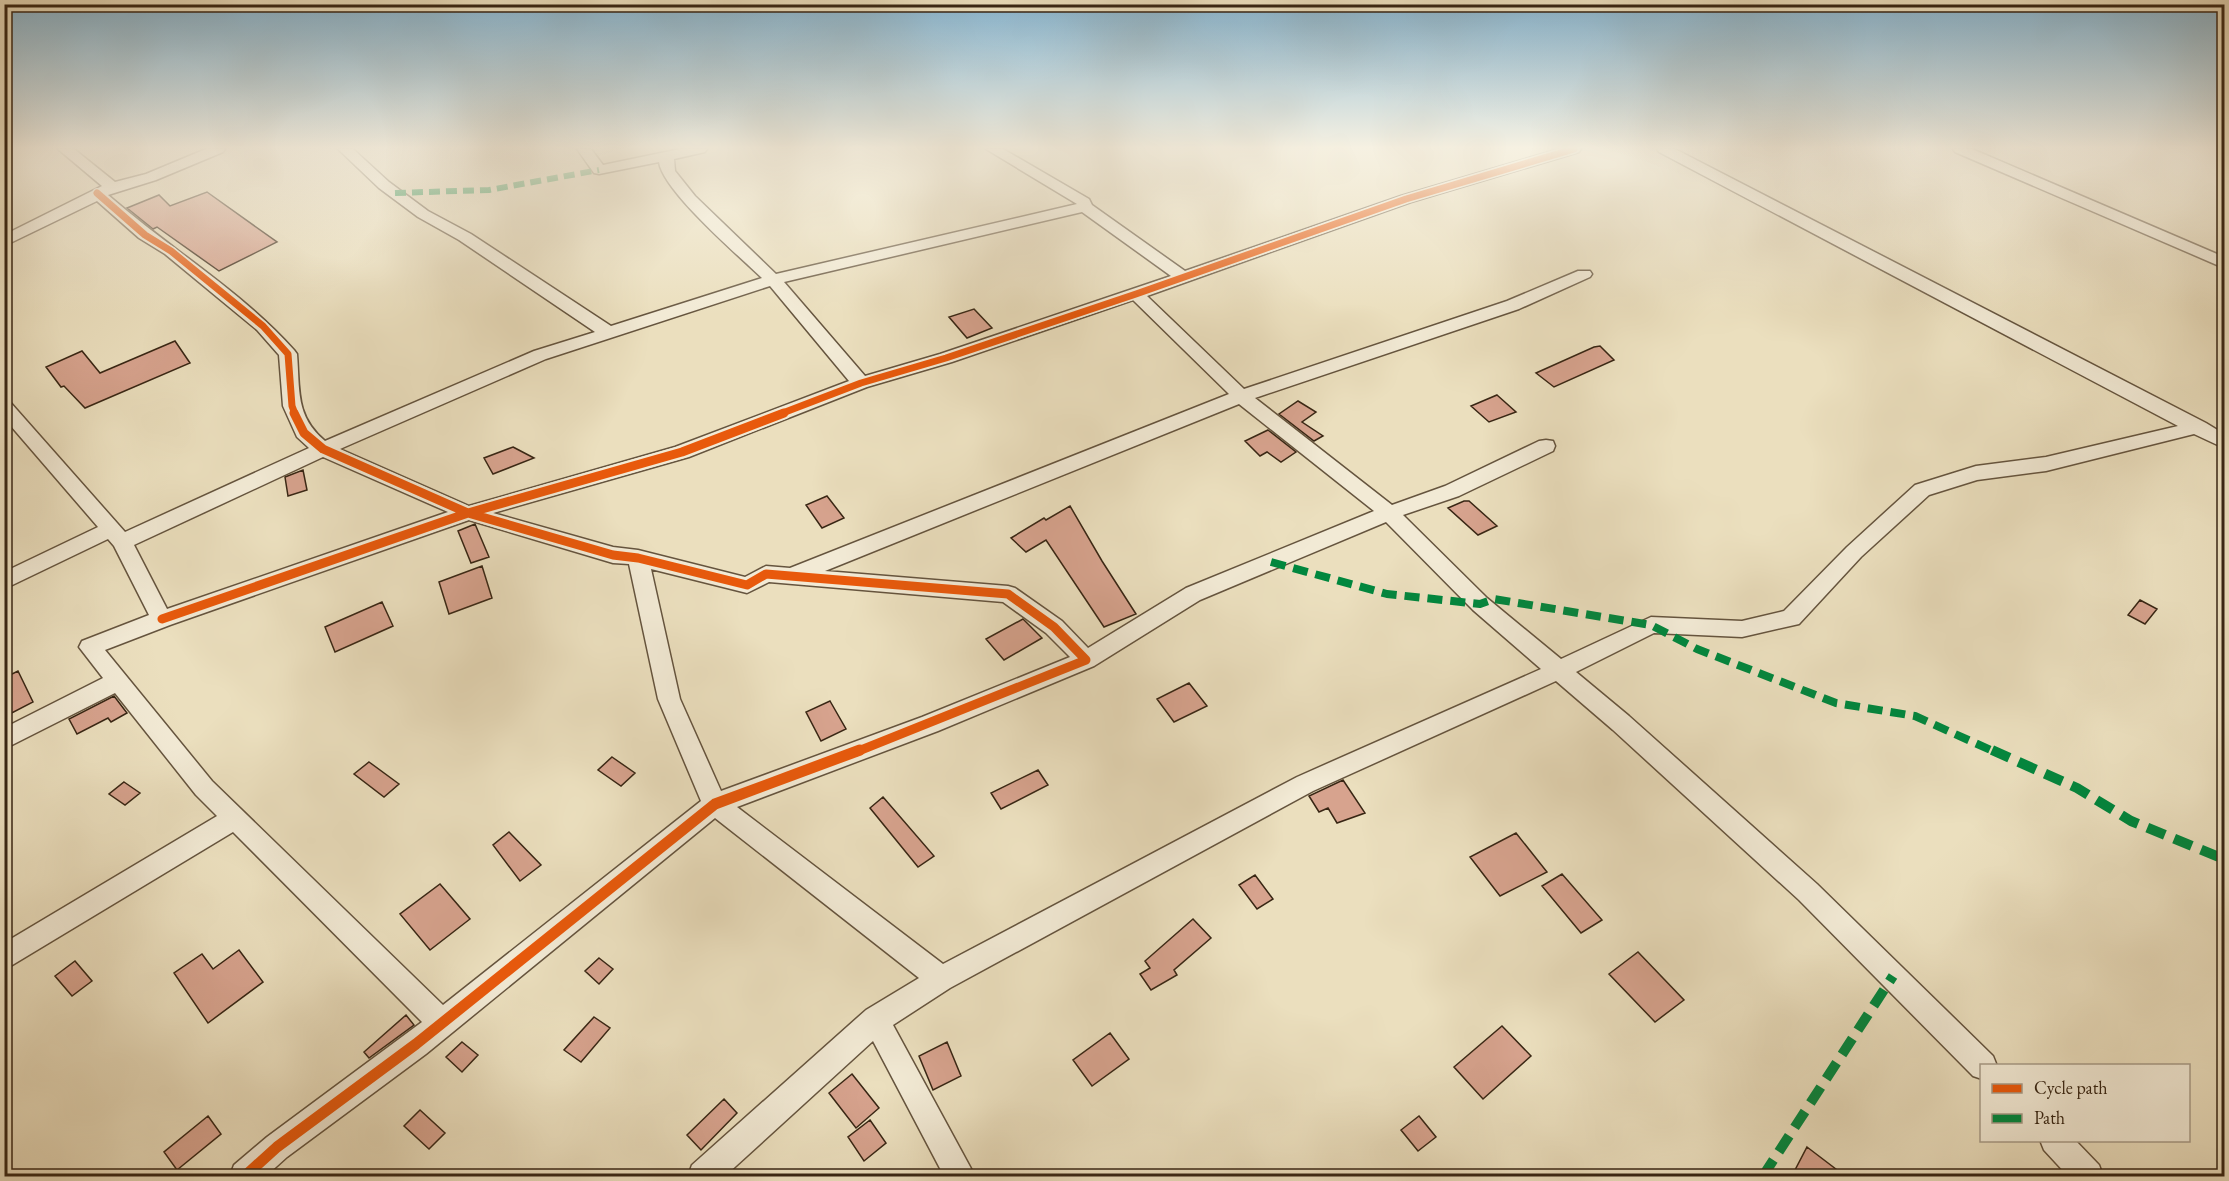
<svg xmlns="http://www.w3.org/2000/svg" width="2229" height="1181" viewBox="0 0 2229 1181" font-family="'EB Garamond',serif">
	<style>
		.building { fill: #d7a38e; stroke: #382614; stroke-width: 1.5 }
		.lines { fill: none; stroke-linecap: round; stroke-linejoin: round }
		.street-casing { stroke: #65543e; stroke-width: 3 }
		.street { fill: #f2ead5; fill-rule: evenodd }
		.quiet-far2 { stroke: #00873e; stroke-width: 6; stroke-dasharray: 11 6; stroke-linecap: butt }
		.quiet-far1 { stroke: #00873e; stroke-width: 8; stroke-dasharray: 15 8; stroke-linecap: butt }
		.quiet { stroke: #00873e; stroke-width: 10; stroke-dasharray: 19 10; stroke-linecap: butt }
		.cycleway-far2-casing { stroke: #f2ead5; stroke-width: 10 }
		.cycleway-far1-casing { stroke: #f2ead5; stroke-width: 13 }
		.cycleway-casing { stroke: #f2ead5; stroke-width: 15 }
		.cycleway-far2 { stroke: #e8590c; stroke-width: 7 }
		.cycleway-far1 { stroke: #e8590c; stroke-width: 9 }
		.cycleway { stroke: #e8590c; stroke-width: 11 }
	</style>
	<rect width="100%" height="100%" fill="#ebdfbe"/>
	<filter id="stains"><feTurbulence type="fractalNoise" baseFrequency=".00333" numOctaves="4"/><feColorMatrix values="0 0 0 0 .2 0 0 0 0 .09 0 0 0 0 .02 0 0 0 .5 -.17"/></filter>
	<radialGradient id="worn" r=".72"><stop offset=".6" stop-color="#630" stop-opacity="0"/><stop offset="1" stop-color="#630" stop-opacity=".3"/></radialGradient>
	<path class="building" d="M207,192l70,50 -58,29 -62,-44 -4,2 -26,-21 32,-13 11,11z
		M974,309l18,19 -25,10 -18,-21z
		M175,341l15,22 -105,45 -21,-22 -3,1 -15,-20 36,-16 18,22z
		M1600,346l14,14 -60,27 -18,-14 58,-26z
		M1497,395l19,17 -27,10 -18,-16z
		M1298,401l18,11 -14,10 21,14 -9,5 -35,-27z
		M1268,430l28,22 -15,10 -14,-10 -7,4 -15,-15z
		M513,447l21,11 -41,16 -9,-16z
		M303,470l4,20 -19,6 -3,-19z
		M827,496l17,22 -22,10 -16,-23z
		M1464,501h5l28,25 -19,9 -30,-27z
		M1070,506l32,55 34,53 -32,13 -58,-87 -20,12 -15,-14 33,-20 2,2z
		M475,524l14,33 -18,6 -13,-32z
		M482,566l10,32 -43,16 -10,-32z
		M2140,600l17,9 -12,15 -17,-9z
		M382,602l11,24 -58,26 -10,-25z
		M1023,619l19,19 -38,22 -18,-21z
		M18,671l15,31 -29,15v-39z
		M1189,683l18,23 -33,16 -17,-23z
		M114,696l13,17 -16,9 -3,-4 -31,16 -8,-15z
		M830,701l16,28 -25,12 -15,-29z
		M612,757l23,16 -14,13 -23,-16z
		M369,762l30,22 -15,13 -30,-23z
		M1038,770l10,15 -47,24 -10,-16z
		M1343,780l22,33 -28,10 -9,-15 -9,4 -10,-16z
		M124,782l16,11 -15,12 -16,-11z
		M883,797l51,59 -16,11 -48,-59z
		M509,832l32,33 -21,16 -27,-36z
		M1516,833l31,39 -47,24 -30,-39z
		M1562,874l40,46 -21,13 -39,-47z
		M1255,875l18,24 -16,10 -18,-24z
		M440,884l30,35 -40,31 -30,-36z
		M1193,919l18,19 -37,32 3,5 -26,15 -11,-16 10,-6 -5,-7z
		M239,950l24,32 -55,41 -34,-50 28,-19 11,15z
		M1638,952l46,48 -29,22 -46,-48z
		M599,958l14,11 -14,15 -14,-13z
		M75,961l17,20 -20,15 -17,-20z
		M406,1015l8,10 -45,33 -5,-6z
		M594,1017l16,11 -29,34 -17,-12z
		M1502,1026l29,30 -48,43 -29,-32z
		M1110,1033l19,26 -37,27 -19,-26z
		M462,1042l16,13 -16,17 -16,-15z
		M947,1042l14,34 -28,14 -14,-34z
		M852,1074l27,34 -23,20 -27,-35z
		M724,1099l13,14 -36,37 -14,-15z
		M420,1110l25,23 -16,16 -25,-23z
		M208,1116l13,18 -44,36 -13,-18z
		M1419,1116l17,21 -18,14 -17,-21z
		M870,1120l16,23 -22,18 -16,-24z
		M1807,1147l38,29h-41l-9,-6z"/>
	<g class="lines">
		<g class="street-casing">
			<path id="street" d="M58,149h16l41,33 31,-8 60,-25h19l-2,3 -67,28 -48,15c61,53 132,95 186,155l3,4c3,36 -2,62 28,87l209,-90 61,-19 -136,-92 -41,-23 -39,-29 -41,-39h15l36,33 39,29 43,23 140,92 151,-48c-24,-23 -99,-87 -103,-116l-60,12 -5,-1 -17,-24h14l12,16 77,-16h27l-2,3 -31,7 1,12 20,25 81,78 301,-70 -91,-55h17l86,50 3,6 93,66 216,-75 158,-47h22l-2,3 -168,50 -264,94 97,93 263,-88 71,-30h12l2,3 -2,3 -71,32 -264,89 137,107 53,-19 94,-45 7,-1 7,1 2,5 -2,5 -94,45 -56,19 84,83 74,61 90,-42 91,4 42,-10 63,-64 68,-62 61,-19 70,-9 132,-31 -519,-274 -2,-3h18l531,274 18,11v14l-30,-14 -148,37 -69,9 -48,15 -68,62 -62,67 -57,13 -88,-4 -78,39 53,44 188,168 176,172 4,10h-15v13l-9,-3 -174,-176 -186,-170 -57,-49 -243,110 -363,197 -57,37 82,151h-31l-71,-135 -148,135h-37l4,-11 174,-155 53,-32 -204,-160 -289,236 -139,103 -21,19h-36l4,-11 33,-28 155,-115 -189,-190 -229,138v-27l213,-127 -21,-21 -81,-102 -111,56v-21l99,-50 -24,-31 3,-6 67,-26 -35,-69 -6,-7 -104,50v-17l94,-45 -94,-109v-18l6,2 115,130 184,-84 -12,-11 -14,-31 -4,-51 -22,-25 -92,-76 -26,-16 -42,-37 -93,45v-11l98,-49zM1082,212l89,64 -231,78 -75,22 -81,-94zM770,286l79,95 -174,66 -206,59 -129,-57 206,-90zM1133,300l96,94 -439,174 -24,-2 -21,11 -107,-27 -25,-3 -120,-34 196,-56 178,-70 85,-25zM1239,404l135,107 -188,77 -98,60 -26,-27 -47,-33 -7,-2 -183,-15zM323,457l125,55 -281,97 -33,-64zM469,520l144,43 16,1 29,135 43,102 -258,204 -231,-224 -107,-131 65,-25zM1386,522l87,88 68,59 -244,108 -354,187 -206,-157 201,-76 156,-65 106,-66zM651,569l96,24 22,-11 234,20 43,31 24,24 -148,60 -201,74 -41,-92z
				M1953,149h19l252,108v11l-269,-116z
				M2040,1140h35l24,25 4,11h-35l-24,-26z"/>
		</g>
		<use href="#street" class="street"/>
		<path class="quiet-far2" d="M395,193l94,-3 110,-20"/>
		<path class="quiet-far1" d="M1271,562l116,32 93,10 14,-5 157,26 46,24 139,54 79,13 80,36"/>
		<path class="quiet" d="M1992,750l85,38 54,33 93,38
			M1763,1176l130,-200"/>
		<g class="cycleway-far2-casing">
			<path id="cycleway-far2" d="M97,193l48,42 26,16 92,75 25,28 4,52 3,8
				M780,414l81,-31 85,-25 190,-64 270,-95 168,-50"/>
		</g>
		<g class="cycleway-far1-casing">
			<path id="cycleway-far1" d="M294,413l10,20 19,16 145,64 214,-61 102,-39
				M162,619l306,-106 145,42 25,3 109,27 19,-11 242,20 46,33 32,33 -230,92"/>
		</g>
		<g class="cycleway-casing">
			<path id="cycleway" d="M245,1176l32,-29 139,-103 299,-240 145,-54"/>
		</g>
		<use href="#cycleway-far2" class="cycleway-far2"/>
		<use href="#cycleway-far1" class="cycleway-far1"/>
		<use href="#cycleway" class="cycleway"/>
	</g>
	<linearGradient id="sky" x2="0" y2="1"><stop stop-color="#88b7d3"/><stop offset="0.47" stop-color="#f6f1e2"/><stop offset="1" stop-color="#f6f1e2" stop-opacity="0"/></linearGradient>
	<rect width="2229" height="314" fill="url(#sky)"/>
	<rect width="2229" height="1181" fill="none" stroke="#ebdfbe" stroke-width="24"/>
	<rect x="6" y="6" width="2217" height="1169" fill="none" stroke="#382614" stroke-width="3"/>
	<rect x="12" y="12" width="2205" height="1157" fill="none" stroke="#382614" stroke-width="1.5"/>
	<rect x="1980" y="1064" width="210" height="78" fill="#f2ead5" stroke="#a89c88" stroke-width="1.5"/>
	<rect x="1992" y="1084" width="30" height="9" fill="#e8590c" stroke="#a89c88" stroke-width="1.5"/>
	<text x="2034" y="1094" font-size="18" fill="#382614">Cycle path</text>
	<rect x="1992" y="1114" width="30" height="9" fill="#00873e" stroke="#a89c88" stroke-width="1.5"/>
	<text x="2034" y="1124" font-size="18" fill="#382614">Path</text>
	<rect width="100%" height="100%" filter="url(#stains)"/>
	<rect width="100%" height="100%" fill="url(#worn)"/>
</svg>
